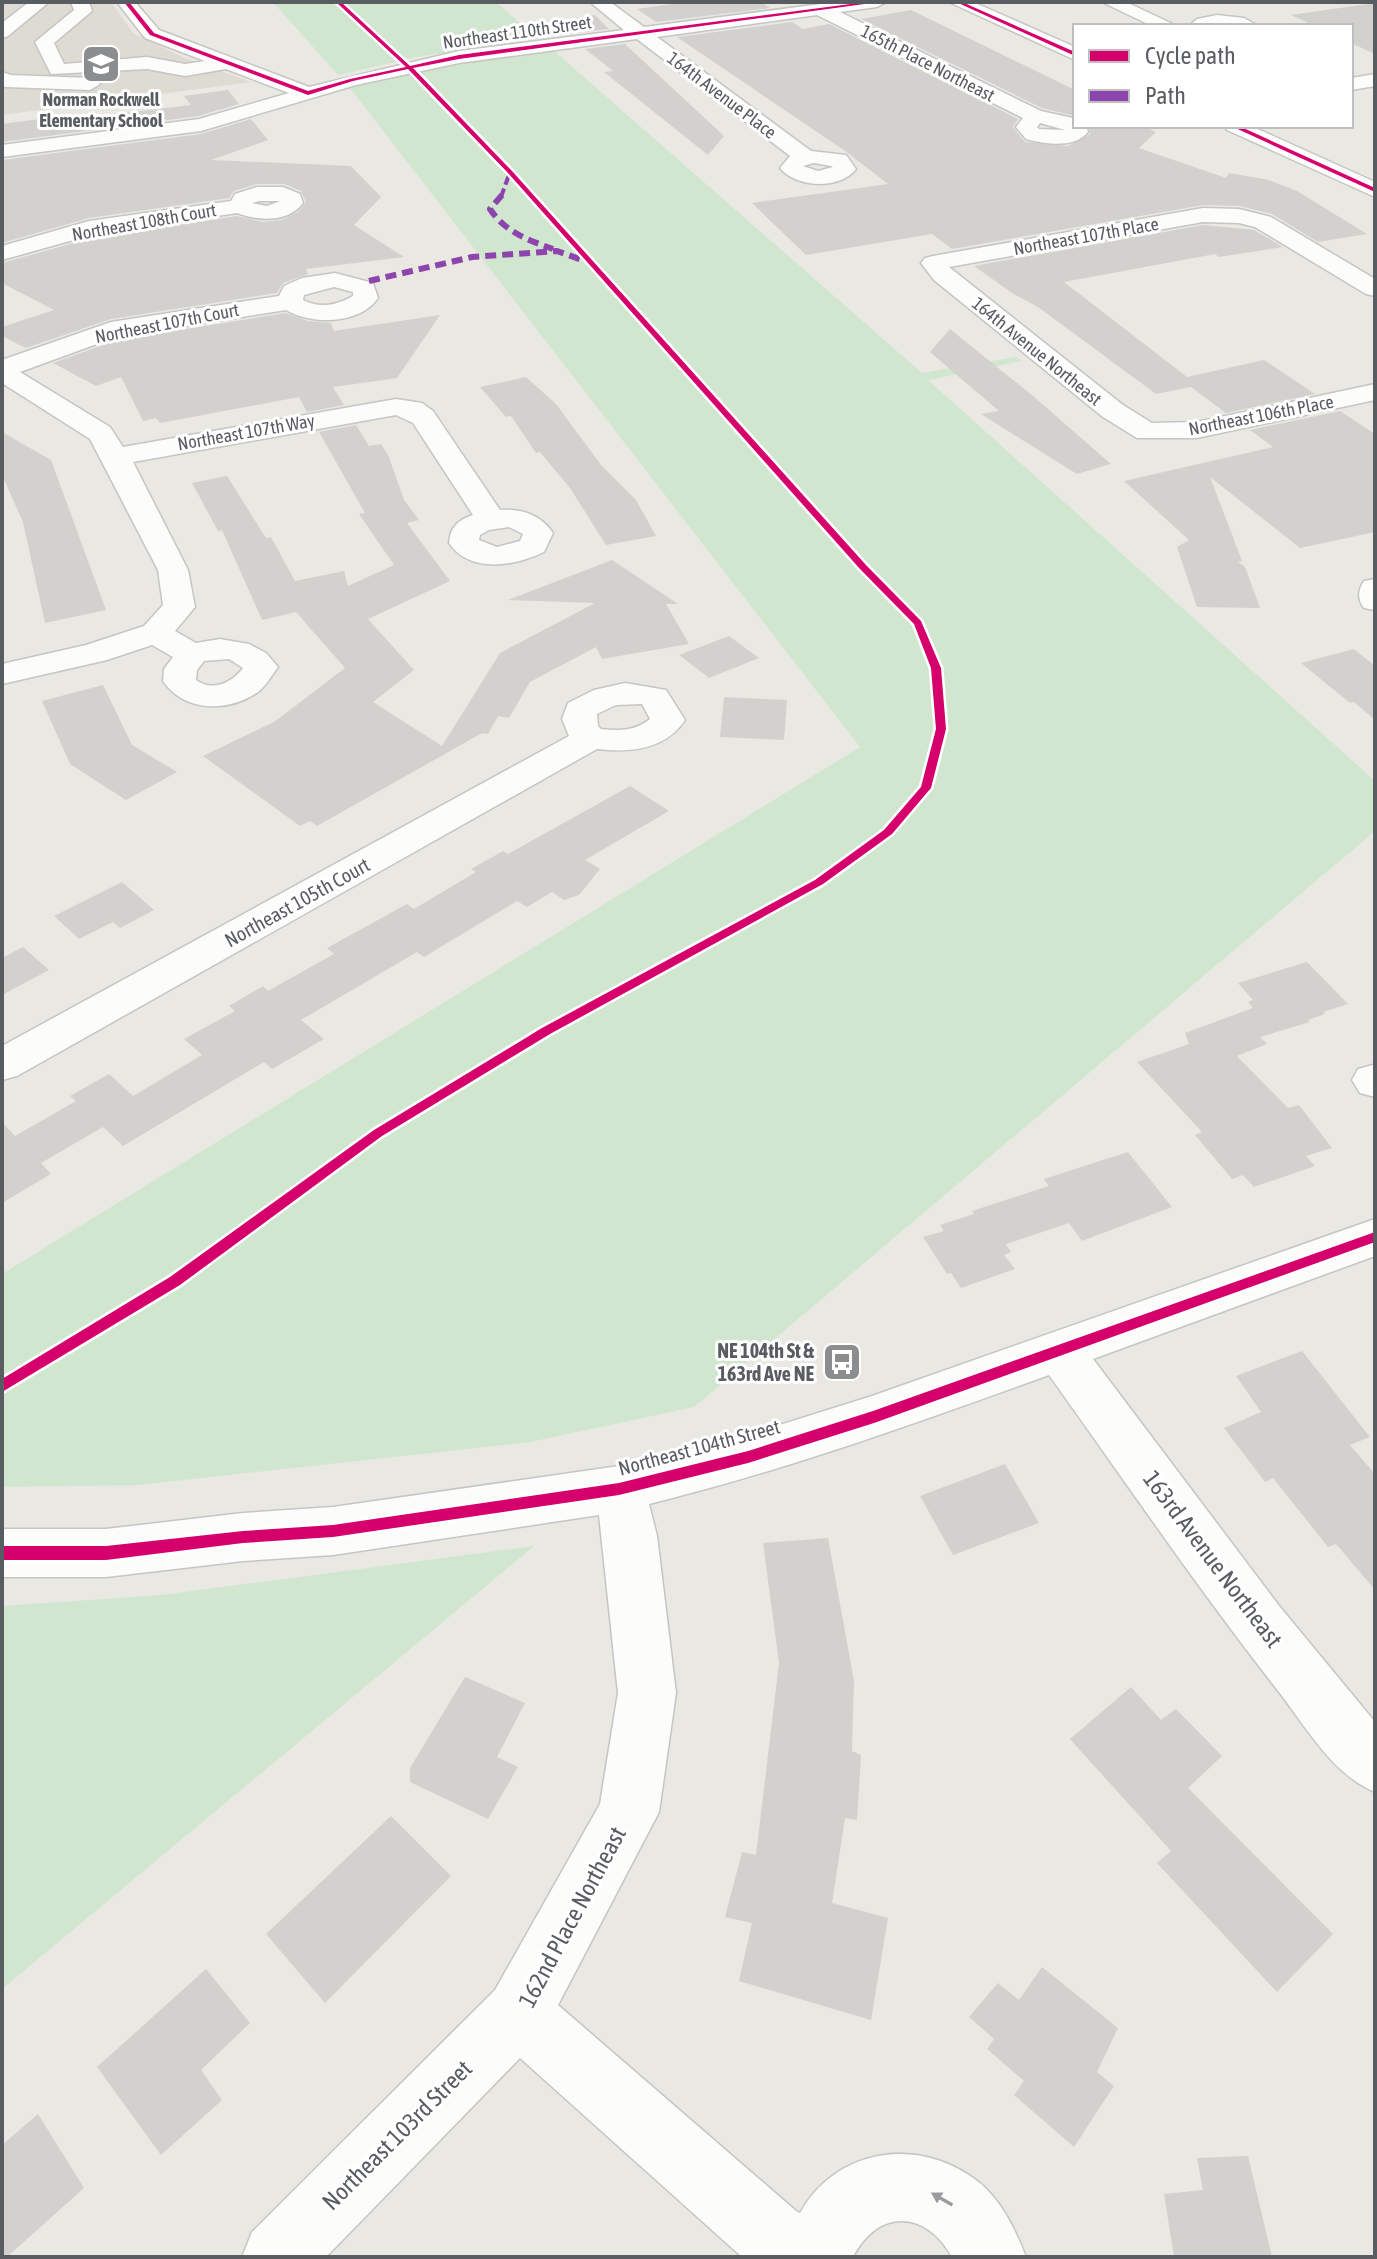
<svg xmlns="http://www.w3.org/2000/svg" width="1377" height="2259" viewBox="0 0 1377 2259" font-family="'Asap Condensed',sans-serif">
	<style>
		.education { fill: #dddbd2 }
		.green { fill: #d0e6cf }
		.building { fill: #d2d1ce }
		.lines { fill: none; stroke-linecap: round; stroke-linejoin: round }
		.minor-casing { stroke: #c5c5c4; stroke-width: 3 }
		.minor { fill: #fcfcfb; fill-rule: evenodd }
		.quiet-far1 { stroke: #8e44ad; stroke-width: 4; stroke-dasharray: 9 4; stroke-linecap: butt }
		.quiet { stroke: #8e44ad; stroke-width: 6; stroke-dasharray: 11 6; stroke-linecap: butt }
		.cycleway-casing { stroke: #fff; stroke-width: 5 }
		.cycleway { fill: #d6006c; fill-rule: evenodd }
		.oneway { fill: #9a9c9f }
		.labels { text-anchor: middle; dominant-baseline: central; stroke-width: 6; stroke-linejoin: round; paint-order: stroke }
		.far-street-label { font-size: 18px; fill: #595c61; stroke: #fff }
		.far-poi-label { font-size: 18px; font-weight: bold; fill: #595c61; stroke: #fff }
		.street-label { font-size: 20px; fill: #595c61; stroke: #fff }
		.poi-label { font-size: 20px; font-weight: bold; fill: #595c61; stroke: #fff; text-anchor: end }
		.near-street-label { font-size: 24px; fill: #595c61; stroke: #fff }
	</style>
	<rect width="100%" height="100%" fill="#e9e8e3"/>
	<path class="education" d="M2,2h109l22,31 52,25 66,24 -249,33z"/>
	<path class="green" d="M273,2h223l42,37 -122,18 -78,18z
		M553,50l369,323 94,-16 6,4 -94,19 447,401v50l-681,576 -164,35 -392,43 -136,2v-213l858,-527 -510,-659 77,-19z
		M534,1546l-532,443v-383l160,-11z"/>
	<path class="building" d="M686,2h75l9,6 -114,14 -19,-13z
		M1375,3v51l-24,-11v-17h-36l-24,-11z
		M911,10l164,80v26l-33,-8 -181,-89z
		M595,15l14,14 -43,5 -16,-12z
		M792,22l11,7 26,-5 189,95 -5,8 12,15 43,4 22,-12 -1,-8h54l13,6 -17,16 87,30 3,-5 40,7 28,11 70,43 -49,8 -46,-28 -32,-8 -37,-1 -251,44 -20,-15 -126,21 -54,-52 136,-19 -40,-31 -171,-116z
		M625,44l99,92 -16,19 -104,-83 9,-1 -28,-22z
		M228,90l11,14 -41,12 -196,26v-18l45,-6 2,4 142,-17 -7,-9z
		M251,119l17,21 -57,20 140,6 30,31 -27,28 50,32 -98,12 2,5 -25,9 -6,10 -166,26 -85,29 -24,-12v-9l52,-17 -52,-27v-20l90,-25 145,-22 26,6 19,-2 16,-8 8,-10 -5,-11 -17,-7h-27l-23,7 -5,7 -140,20 -87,25v-83l199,-26z
		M1203,225l51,5 29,17 -64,10 -4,-3 -151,28 123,95 77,-17 51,34 -89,19 -35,-26 -35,7 -118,-87 -26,-14 -38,-27z
		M286,313l22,8 23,2 3,8 106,-16 -43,63 -64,9 11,18 -37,7 -8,-15 -139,26 -4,-5 -13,3 -22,-44 -25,9 -43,-23 64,-23z
		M950,329l83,67 78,68 -34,10 -96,-60 18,-3 -69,-59z
		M526,377l30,27 45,61 35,35 20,36 -50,9 -36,-57 -30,-36 -4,1 -25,-37 -5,1 -26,-30z
		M1340,411l35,23v98l-75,16 -90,-71 32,84 -4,1 7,5 15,41 -63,-1 -20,-60 12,-7 -65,-59 149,-34 -23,-17z
		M356,425l13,21 12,-2 8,13 15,43 15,20 -12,3 43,58 -82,38 46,51 -41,32 69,44 58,-93 95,-50 -87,-3 104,-40 66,44h-12l23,40 -87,15 -6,-12 -66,35 -21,36 -11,-2 -10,18 -6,-1 -165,93 -7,-5 -10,5 -97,-70 71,-34 71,-54 -49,-56 -34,8 -40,-90 -4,1 -26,-48 35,-7 39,62 5,-1 24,44 49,-10 4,15 46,-21 -35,-51 6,-1 -46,-81z
		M2,432l49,28 55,150 -61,13 -22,-101 -21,-47z
		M729,636l30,22 -50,20 -30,-23z
		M1354,649l21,17v54l-21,-18 -4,1 -49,-40z
		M103,685l29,60 45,27 -51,28 -56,-36 -28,-63z
		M724,697l63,3 -3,40 -64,-3z
		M630,786l39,25 -84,49 15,9 -21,26 -15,5 -12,-8 -25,15 -10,-6 -93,56 -7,-5 -116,68 23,19 -52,30 -8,-7 -141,84 -20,-19 -62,36 10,11 -49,29v-81l13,14 61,-35 -6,-5 39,-22 24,22 69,-41 -18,-16 51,-28 -6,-5 34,-20 5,5 66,-37 -7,-6 80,-44 7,5 62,-37 -5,-3 32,-18 5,3z
		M122,882l32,28 -34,18 -7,-6 -34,17 -25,-23z
		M23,947l26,23 -47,25v-37z
		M1307,962l41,42 -25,8 2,2 -17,6 2,2 -50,15 7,7 -30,12 51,52 11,-3 33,43 -26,8 9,10 -61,21 -11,-12 -11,4 -37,-44 7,-3 -65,-70 52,-18 -4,-11 68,-25 -5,-6 5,-2 -15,-17z
		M1128,1152l44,55 -90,34 -13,-18 -63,21 5,8 -7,3 11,14 -54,19 -10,-15 -4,1 -24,-37 21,-6 -4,-6 34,-11 -2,-3 77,-25 -5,-7z
		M1302,1351l68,86 -20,8 25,29v116l-39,-46 -8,3 -55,-69 -8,4 -41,-54 37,-16 -25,-36z
		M1005,1464l34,59 -86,32 -33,-59z
		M828,1538l26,143 -2,70 9,4 -4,65 -12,-2 -13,85 56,15 -17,102 -132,-39 13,-58 -27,-6 17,-65 14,3 23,-192 -16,-120z
		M465,1677l60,26 -28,54 21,10 -30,52 -78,-37v-14z
		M1131,1687l30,33 15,-11 46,47 -34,32 145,146 -56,58 -120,-129 14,-12 -101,-112z
		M391,1816l60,60 -126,127 -59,-69z
		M1042,1967l76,61 -21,44 17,14 -40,61 -60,-52 10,-14 -37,-32 7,-10 -25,-22 29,-34 21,17z
		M206,1969l44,54 -49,47 21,30 -61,55 -64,-88z
		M38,2114l46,74 -77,69h-5v-112z
		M1248,2156l24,101h-98l-10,-63 39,-4 -6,-32z"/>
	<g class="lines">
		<g class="minor-casing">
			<path id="minor" d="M29,2h20l-41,34 -6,2v-15z
				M71,2h18l3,9 -38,32 10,21 83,-7 38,7 20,-3 -60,-23 -28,-36h18l24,28 150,57 150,-36 165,-21 -34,-28h20l34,25 192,-25h50l-9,5 -37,5 201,99 32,7 2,8h11l2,6c-14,17 -43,12 -62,7l-10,-12 7,-9 -206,-103 -160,22 154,114 35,4 10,14c-16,21 -60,19 -76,-1l10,-12 -153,-117 -178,24 -103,22 -155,46 -199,26v-12l197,-26 90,-26 -63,-24 -41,7 -38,-7 -96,5 -16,-32 39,-32zM1040,123l25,7 -26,-1 -2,-2zM814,163l17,3 2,1 -15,4 -15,-5z
				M949,2h24l102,45v13z
				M1102,2h24l51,24h-25z
				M1217,15l27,3 14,8h-69l8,-7z
				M2,72l9,3 79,3 10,6 -10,6 -84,-3 -4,-1z
				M1375,74v12l-24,4v-12z
				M1224,126h27l124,56v15l-148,-67z
				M257,187h26l17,7 3,9c-15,20 -45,18 -66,10l-146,22 -89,25v-14l87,-25 142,-20 4,-7zM259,201h21l-13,5 -15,-3z
				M1203,208l36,1 32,8 104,62v17l-9,-2 -111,-67 -16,-4 -36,-1 -254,45 174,138 29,18 45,-1 178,-38v16l-178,38h-60l-34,-21 -169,-137 -13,-17 4,-5 8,-2z
				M335,273l38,10 5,15c-19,27 -66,27 -92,12l-170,27 -96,35 90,55 13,20 273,-48 26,4 11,8 67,99c21,-2 41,5 53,23l-9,19c-29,14 -74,22 -95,-9 1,-16 9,-23 24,-28l-60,-92 -17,-8 -263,47 55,108 7,37 -20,24 21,12 24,-4 29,5 17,9 12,14c-6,8 -12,19 -20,25 -30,21 -74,20 -95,-11l1,-12 9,-12 -21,-12 -45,15 -105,24v-20l84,-19 58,-19 19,-21 -5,-35 -68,-131 -88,-56v-23l109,-38 168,-26 5,-10 18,-8zM334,287l19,5v4c-16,9 -33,13 -50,4l1,-5zM509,527l14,7 -3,7 -23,6 -18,-7 1,-5 9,-5zM229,659l14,9c-11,15 -31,24 -47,12l1,-10 7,-9z
				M1375,579v31l-11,-2c-7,-9 -6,-18 0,-27z
				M625,683l41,7 19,30c-20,30 -55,33 -88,29l-580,327 -15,4v-34l567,-310 -7,-17 6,-16 26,-13zM642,704l8,15c-15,12 -30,12 -49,10l-3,-3 -1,-12 19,-9z
				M1373,1065h2v32l-15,-4 -8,-13 6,-11z
				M1375,1219v37l-282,103 187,248 95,115v70c-42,-17 -69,-65 -96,-100 -81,-103 -154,-211 -230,-317 -132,48 -263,95 -400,129l8,32 19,157 -17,119 -101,193 238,206 4,2c36,-65 118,-77 176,-33 25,19 39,49 50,77h-74c-26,-47 -74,-49 -99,0h-111l-222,-199 -194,199h-84l10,-25 243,-242 105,-186 18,-111 -19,-178 -266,40 -90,6 -137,16h-104v-48h104l137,-16 90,-6 286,-41 129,-31 124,-39z"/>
		</g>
		<use href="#minor" class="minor"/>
		<path class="quiet-far1" d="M501,197l9,-25"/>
		<path class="quiet" d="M502,195l-12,14c15,23 38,31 63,40
			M369,281l103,-24 85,-6 28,10"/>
		<g class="cycleway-casing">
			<path id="cycleway" d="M124,2h5l25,31 154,58 42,-12 56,-12 -70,-65h5l69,64 49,-11 407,-53h13l-420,57 -46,9 99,103 354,394 55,56 20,47 5,61 -15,59 -39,46 -69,50 -273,150 -168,102 -202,149 -178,107v-13l168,-102 204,-147 168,-102 273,-148 69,-50 37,-43 15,-58 -5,-61 -17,-44 -54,-55 -352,-396 -100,-104 -55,12 -45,14 -158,-60z
				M956,2h6l113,50v4z
				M1231,126h8l136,62v4z
				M1375,1232v10l-501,181 -126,40 -129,32 -286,42 -90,6 -137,17h-104v-14h104l137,-15 90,-6 286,-42 129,-32 125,-40z"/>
		</g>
		<use href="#cycleway" class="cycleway"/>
	</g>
	<defs><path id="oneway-solid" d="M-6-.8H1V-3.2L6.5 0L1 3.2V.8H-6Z" transform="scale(2)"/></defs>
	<use class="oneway" href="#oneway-solid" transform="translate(942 2199) rotate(-150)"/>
	<defs>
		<g id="school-square" transform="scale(2)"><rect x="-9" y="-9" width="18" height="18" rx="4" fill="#8b8d8e" stroke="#fff"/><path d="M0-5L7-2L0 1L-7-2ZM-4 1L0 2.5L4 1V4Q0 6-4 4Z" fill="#fff"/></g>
		<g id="bus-square" transform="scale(2)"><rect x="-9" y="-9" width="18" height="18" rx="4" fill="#8b8d8e" stroke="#fff"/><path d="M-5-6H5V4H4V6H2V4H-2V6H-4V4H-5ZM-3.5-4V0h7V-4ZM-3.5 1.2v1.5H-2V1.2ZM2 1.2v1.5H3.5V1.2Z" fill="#fff"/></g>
	</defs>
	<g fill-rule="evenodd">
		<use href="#school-square" x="101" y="64"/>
		<use href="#bus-square" x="842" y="1362"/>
	</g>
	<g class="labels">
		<g class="far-street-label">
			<text transform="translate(517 32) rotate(-8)">Northeast 110th Street</text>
			<text transform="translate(928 63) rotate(27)">165th Place Northeast</text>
			<text transform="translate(722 95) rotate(37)">164th Avenue Place</text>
			<text transform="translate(144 222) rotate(-10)">Northeast 108th Court</text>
			<text transform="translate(1086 236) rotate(-10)">Northeast 107th Place</text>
			<text transform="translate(167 323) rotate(-11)">Northeast 107th Court</text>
			<text transform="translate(1037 351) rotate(39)">164th Avenue Northeast</text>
			<text transform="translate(1261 415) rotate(-11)">Northeast 106th Place</text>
			<text transform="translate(246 432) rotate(-10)">Northeast 107th Way</text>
		</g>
		<g class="far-poi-label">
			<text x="101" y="99">Norman Rockwell<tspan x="101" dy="21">Elementary School</tspan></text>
		</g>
		<g class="street-label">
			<text transform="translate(297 902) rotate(-29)">Northeast 105th Court</text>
			<text transform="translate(699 1447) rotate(-15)">Northeast 104th Street</text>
		</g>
		<g class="poi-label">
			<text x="814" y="1350">NE 104th St &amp;<tspan x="814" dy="23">163rd Ave NE</tspan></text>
		</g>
		<g class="near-street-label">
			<text transform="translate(1213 1559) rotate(53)">163rd Avenue Northeast</text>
			<text transform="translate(572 1917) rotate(-62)">162nd Place Northeast</text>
			<text transform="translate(397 2135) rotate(-45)">Northeast 103rd Street</text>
		</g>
	</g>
	<rect width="1377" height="2259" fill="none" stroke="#595c61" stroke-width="8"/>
	<rect x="1073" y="24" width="280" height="104" fill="#ffffff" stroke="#bdbec0" stroke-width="2"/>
	<rect x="1089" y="50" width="40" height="12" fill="#d6006c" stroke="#bdbec0" stroke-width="2"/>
	<text x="1145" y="64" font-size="24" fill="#595c61">Cycle path</text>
	<rect x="1089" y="90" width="40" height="12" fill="#8e44ad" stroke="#bdbec0" stroke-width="2"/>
	<text x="1145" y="104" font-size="24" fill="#595c61">Path</text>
</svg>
